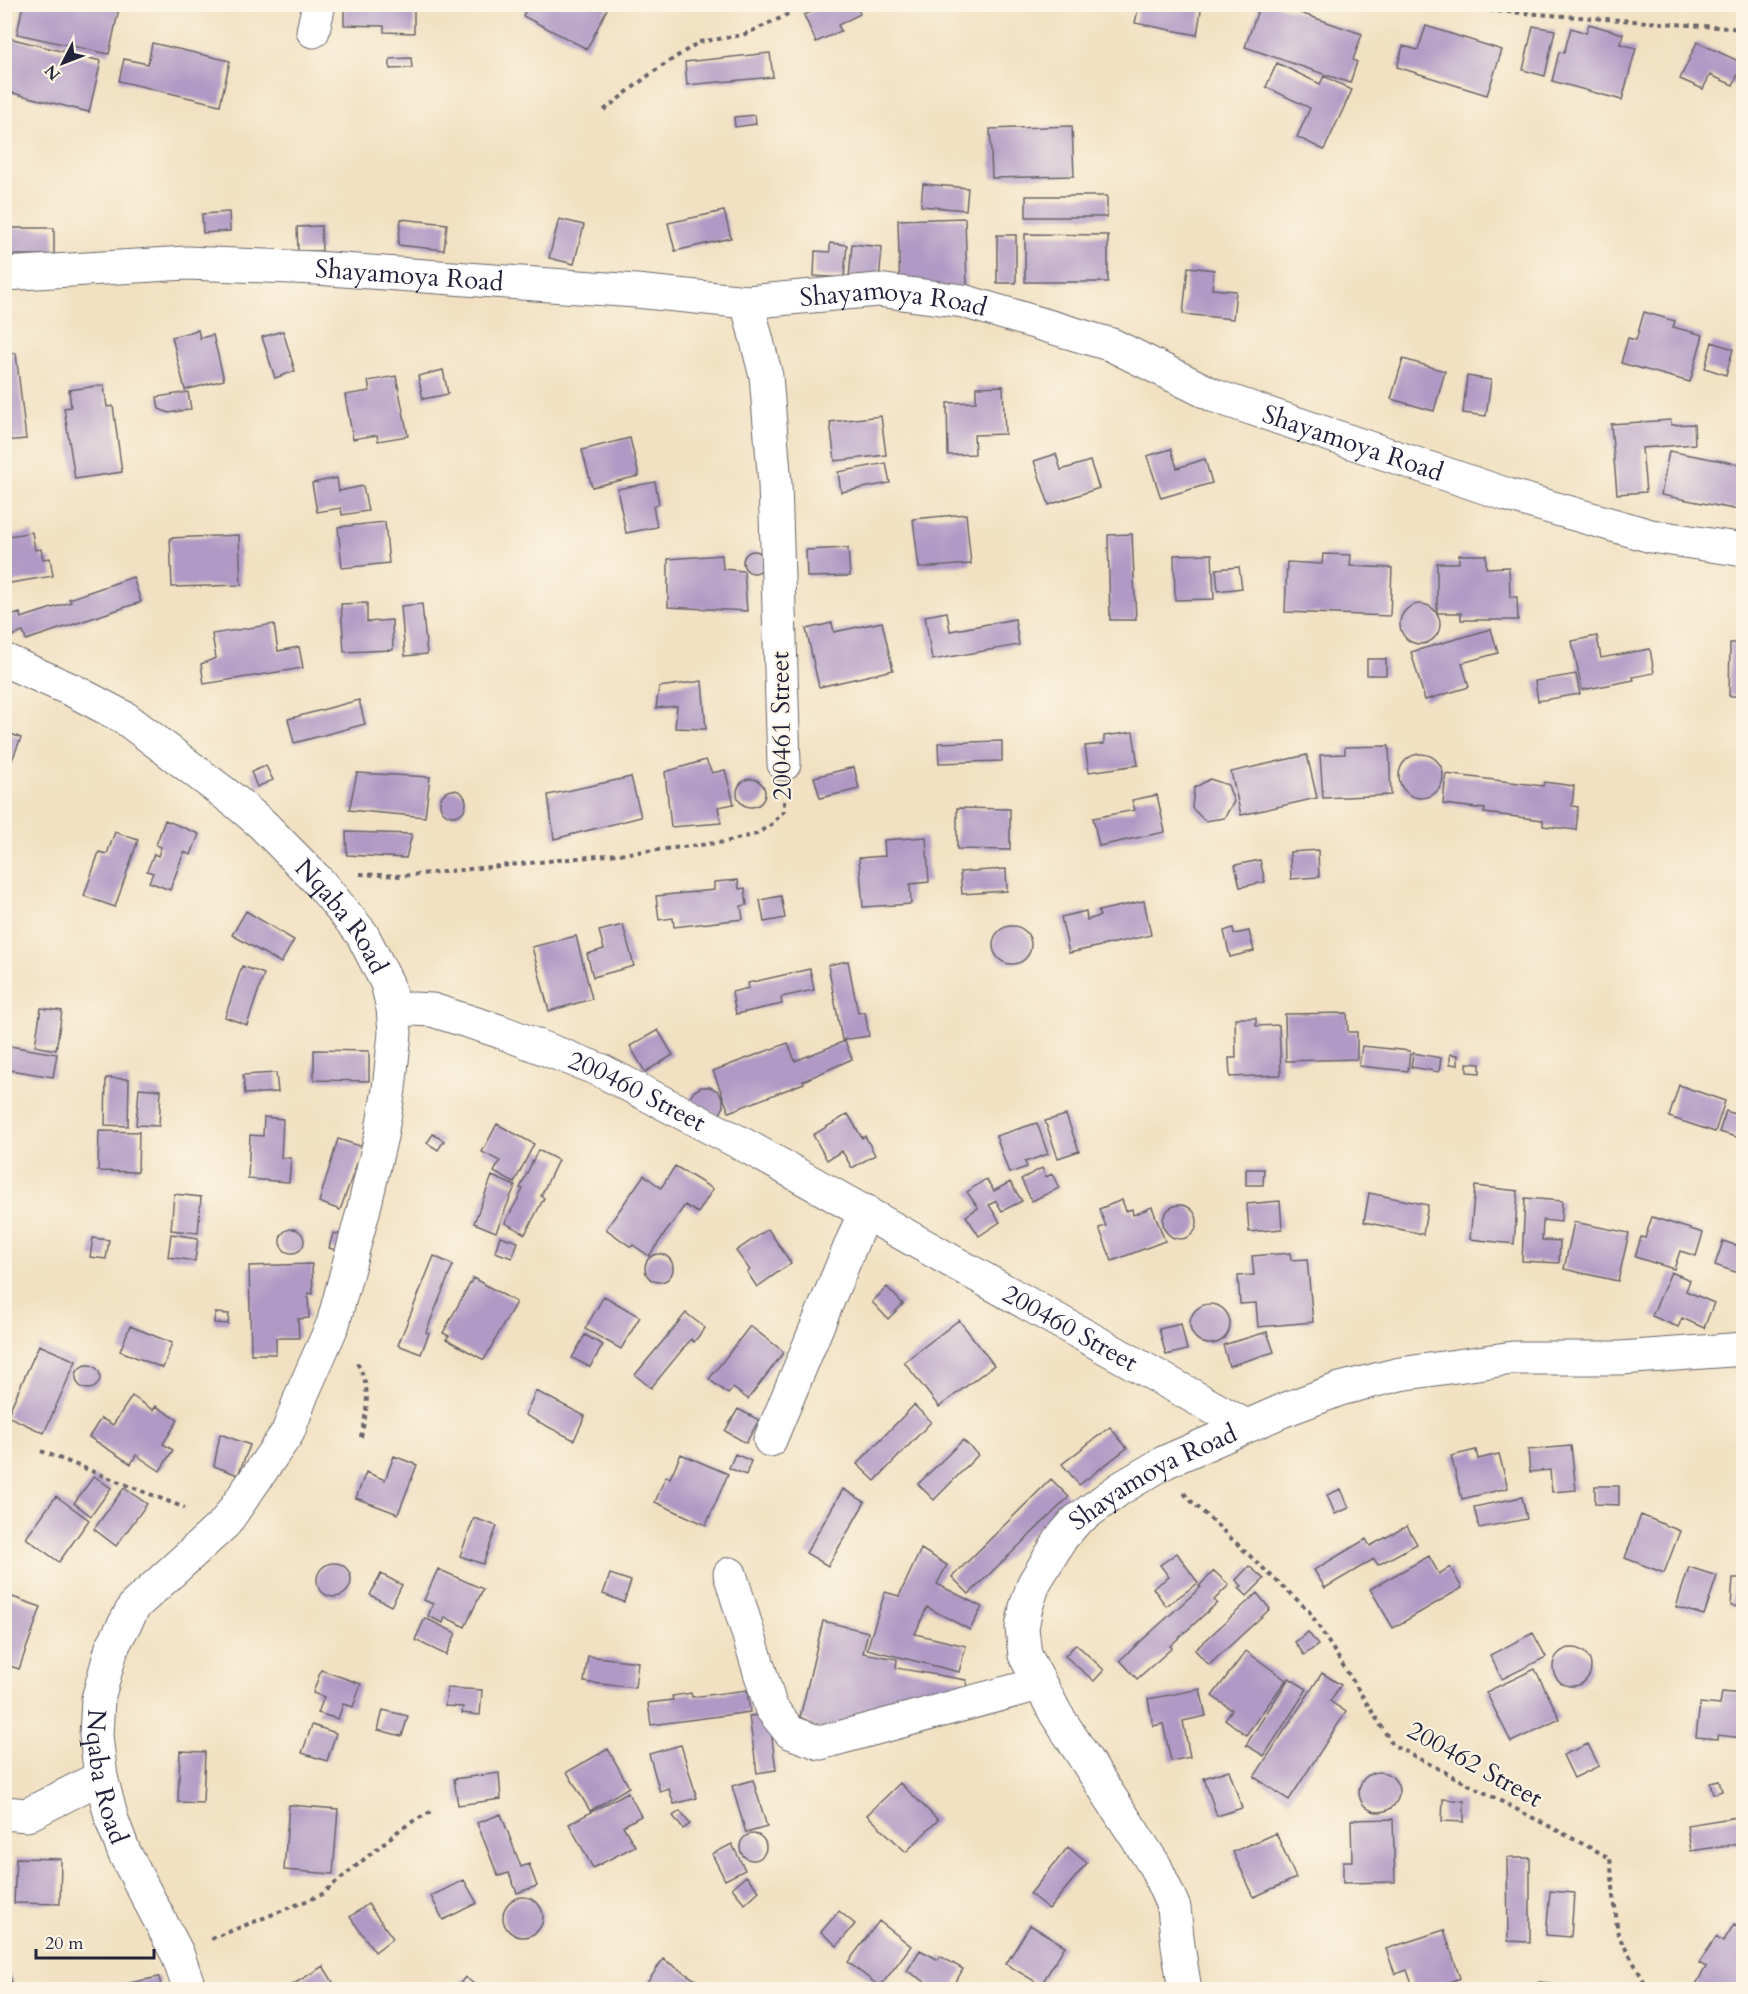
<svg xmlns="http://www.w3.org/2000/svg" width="1748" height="1994" viewBox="0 0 1748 1994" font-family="Cardo,serif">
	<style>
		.building { fill: #b09ac5 }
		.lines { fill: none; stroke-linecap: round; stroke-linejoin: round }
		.minor-casing { stroke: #6a656a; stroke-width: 35 }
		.path { stroke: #6a656a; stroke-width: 4; stroke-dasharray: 4.5 4.5; stroke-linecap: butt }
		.minor { stroke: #fff; stroke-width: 33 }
		.labels { text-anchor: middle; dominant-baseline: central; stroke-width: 4.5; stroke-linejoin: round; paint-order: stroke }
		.street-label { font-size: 26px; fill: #22223b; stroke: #fcf5e5 }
	</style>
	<rect width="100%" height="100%" fill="#fcf5e5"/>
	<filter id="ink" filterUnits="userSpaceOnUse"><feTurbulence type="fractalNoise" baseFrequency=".0167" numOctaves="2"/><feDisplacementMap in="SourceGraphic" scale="12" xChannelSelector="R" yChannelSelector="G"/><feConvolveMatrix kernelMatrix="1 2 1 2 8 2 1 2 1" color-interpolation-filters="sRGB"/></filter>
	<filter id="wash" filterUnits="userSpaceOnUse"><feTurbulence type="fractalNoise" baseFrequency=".008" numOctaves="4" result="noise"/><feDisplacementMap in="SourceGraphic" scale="24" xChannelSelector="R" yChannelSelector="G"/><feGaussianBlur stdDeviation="1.35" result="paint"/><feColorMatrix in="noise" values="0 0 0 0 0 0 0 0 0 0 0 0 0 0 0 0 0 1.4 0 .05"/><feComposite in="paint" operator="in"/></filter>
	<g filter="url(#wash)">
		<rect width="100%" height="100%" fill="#f1e1c2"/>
		<g id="blocks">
			<path class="building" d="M23,4h97l-11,50 -92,-20z
				M344,4h70v29l-30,-1v-6l-40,-1z
				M828,4h28l4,10 -22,11 3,6 -25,11 -12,-27z
				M1120,4h82l-5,31 -62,-12 3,-13 -18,-4z
				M1260,4h14l88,30 -9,26 4,2 -7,21 -105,-36z
				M528,5h81l-22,44 -64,-33z
				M1589,24l34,10 -3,10 16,4 -14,52 -70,-19 7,-29 5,1 7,-25 15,5z
				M1426,26l76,24 -15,45 -90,-28 6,-21 15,4z
				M1533,26l22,4 -10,46 -22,-6z
				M9,38l92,23 -12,51 -85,-21v-31z
				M1697,42l46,21 -10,22 -23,-10 -7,14 -23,-10z
				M152,43l78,18 -10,44 -101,-24 5,-22 24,5z
				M770,53l3,24 -86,8 -2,-23z
				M411,58l1,10 -22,1v-10z
				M1277,63l43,21 4,-8 28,14 -28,60 -27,-13 13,-29 -44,-21z
				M755,115l1,9 -21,3 -1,-10z
				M1072,126l2,50 -82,2 -2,-49z
				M923,184l45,4 -2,22 -45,-4z
				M1026,196h81v21h-81z
				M724,211l7,27 -56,13 -7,-28z
				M229,212l1,19 -27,2 -1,-19z
				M965,218l2,69 -67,2 -2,-69z
				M401,219l46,5 -3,26 -46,-5z
				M559,219l25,6 -10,39 -25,-6z
				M321,226l1,25h-24l-1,-24z
				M8,228h46v27h-46z
				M1025,234l83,1v47h-83z
				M997,235h19v48h-19z
				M830,243l17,2 -3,33 -30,-2 1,-25 15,1z
				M852,244l30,3 -3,34 -30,-3z
				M1188,267l26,3 -2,19 24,2 -3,28 -50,-5z
				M1644,312l31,9 -2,6 30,8 -13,47 -69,-19 7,-25 8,2z
				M198,330l2,8 13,-3 11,45 -39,10 -13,-53z
				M283,331l12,40 -20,7 -13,-41z
				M1712,342l21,7 -7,26 -21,-7z
				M16,353l10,86 -22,2v-86z
				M1403,359l42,12 -11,40 -43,-12z
				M443,370l5,24 -25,5 -5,-23z
				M396,376l12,60 -30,5 -1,-6 -24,4 -8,-44 25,-4 -2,-10z
				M1467,376l24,4 -5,36 -23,-3z
				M104,385l3,22 6,-1 9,66 -47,7 -11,-71 7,-1 -2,-17z
				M1003,386l2,48 -31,1 1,19 -27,1 -1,-52 29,-1v-15z
				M188,392l3,17 -22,4 -10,-4 -2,-12z
				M881,416l5,39 -51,6 -5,-39z
				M1671,420v5l23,-1 1,20 -53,4 4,44 -29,2 -6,-70z
				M630,438l9,38 -47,11 -10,-37z
				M1171,449l6,19 28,-9 7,24 -51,15 -14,-42z
				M1669,451l75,14v46l-83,-16z
				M1056,454l5,16 29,-9 9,27 -50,17 -15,-44z
				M886,463l4,20 -49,9 -3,-20z
				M337,478l2,13 24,-5 5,25 -26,4 -1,-7 -24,4 -5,-29z
				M655,482l4,22 -6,2 4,21 -31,6 -9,-44z
				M966,514l5,50 -52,4 -6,-49z
				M385,522l4,41 -47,5 -4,-41z
				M32,532l3,18 6,-1 2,10 7,-1 3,18 -49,8v-47z
				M1132,534l4,86h-26l-2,-85z
				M239,535l2,50 -69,2 -2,-49z
				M848,548l2,28 -43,1 -1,-27z
				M743 562a11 11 0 1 1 22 0a11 11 0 1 1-22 0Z
				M1212,554l2,45 -39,1 -1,-45z
				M1323,554l28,1 -1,11 42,2 -2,48 -105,-4 2,-50 35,2z
				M722,555l1,14 21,2 3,40 -79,-4v-48z
				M1459,555h27v13l23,-1 1,30h7l1,23h-57v-7h-24v-50h22z
				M1239,567l3,21 -24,3 -2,-22z
				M133,577l8,25 -115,38 -3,-8 -19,7v-21l16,-5 1,5 50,-16 -2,-3z
				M367,603v19l25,-2 1,30 -49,2 -3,-48z
				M1400 624a20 20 0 1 1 40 0a20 20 0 1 1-40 0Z
				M422,604l5,50 -22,2 -4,-50z
				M947,612l3,19 65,-12 4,26 -87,15 -7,-44z
				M882,622l11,48 -74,17 -13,-58 26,-6 2,9z
				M274,624l4,27 21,-4 4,21 -99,16 -3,-20 15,-6 -4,-24z
				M1491,629l7,24 -36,10 7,24 -44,13 -14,-48z
				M1597,636l4,22 49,-9 4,24 -21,4 1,3 -52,10 -10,-49z
				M1730,643h14v53h-15z
				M1367,659h19v16h-19z
				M1576,674l4,20 -42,7 -3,-20z
				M702,681l4,48 -31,-1 2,-22 -21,2 3,-21z
				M359,700l6,24 -71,19 -6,-24z
				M4,731l17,7 -16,39h-1z
				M1133,732l5,33 -49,7 -4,-26 19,-2v-8z
				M1002,741v20l-63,2 -1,-20z
				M1389,746l2,49 -68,3 -3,-43 25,-1v-7z
				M1399 776a22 22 0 1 1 44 0a22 22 0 1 1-44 0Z
				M1307,755l10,43 -76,17 -10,-43z
				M706,760l6,13 13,-3 9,34 -16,3 3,16 -50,4 -6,-55z
				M266,766l7,14 -16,7 -6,-15z
				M854,767l5,22 -39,9 -6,-21z
				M357,773l73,4 -5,40 -76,-7z
				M1446,774l97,12 1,-4 30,4 -2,20 6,1 -2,23 -33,-4v-6l-59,-7 1,-4 -42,-5z
				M631,777l10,40 -87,22 -6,-44z
				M1210,779l18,6 6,17 -10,16 -19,3 -13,-13 2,-20z
				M737 793a14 14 0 1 1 28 0a14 14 0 1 1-28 0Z
				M440 803a13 13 0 1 1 26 0a13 13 0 1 1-26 0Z
				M1157,795l8,37 -66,14 -6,-28 42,-8 -3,-10z
				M957,808l53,1v41l-53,-1z
				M165,820l34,14 -8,21 -7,-3 -14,38 -21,-8 4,-9 -6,-2 7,-17 4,2 3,-9 -5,-2z
				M115,832l23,8 -23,67 -31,-11 15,-44 8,2z
				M346,832l66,2 -6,24 -59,-3z
				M926,837l3,45 -19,2 1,20 -48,3 -4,-49 26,-2 -1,-16z
				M1318,850l1,27 -28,2 -1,-27z
				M1260,860l5,22 -25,5 -5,-22z
				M1006,869l1,22 -45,3 -2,-22z
				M738,880l1,9 6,-1 2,17 -6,1 2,13 -69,8 -1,-9 -14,2 -3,-24 58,-6v-8z
				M781,896l4,22 -21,4 -4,-22z
				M1144,901l7,34 -82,18 -8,-36 25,-6 1,9 13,-4 -2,-5z
				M246,911l48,29 -13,23 -49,-28z
				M623,925l11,41 -41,11 -6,-23 17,-5 -5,-18z
				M993 945a19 19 0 1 1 38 0a19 19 0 1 1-38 0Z
				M1233,928l1,6 15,-3 5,20 -24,6 -6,-26z
				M576,936l16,63 -43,12 -17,-64z
				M848,961l10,52 7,-1 4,24 -27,4 -14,-75z
				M242,966l22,8 -17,51 -22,-8z
				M810,969l4,21 -33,7 1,7 -46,10 -4,-22 17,-4 -1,-5z
				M41,1008l21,3 -6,39 -21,-4z
				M1347,1013l1,19h9v27l-71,2 -1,-47z
				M1235,1018h21v8l23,-1 2,50 -51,2 -1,-19h7z
				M658,1030l15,25 -28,17 -15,-26z
				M845,1041l7,18 -49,22 1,2 -75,29 -16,-41 75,-28 7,18z
				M4,1045l53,9 -4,23 -49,-8z
				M1362,1046l48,5 -2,20 -49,-5z
				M314,1050l55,1v30l-55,-1z
				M1413,1053l28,5 -2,14 -28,-5z
				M1450,1054l8,1v10l-8,-1z
				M1467,1063l13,1v9l-13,-1z
				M276,1073l2,19 -33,2 -2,-19z
				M106,1078l23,1 -1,47 -23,-1z
				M1679,1085l46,16 -10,31 -46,-15z
				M701,1087h9l8,4 5,8v9l-4,8 -30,-16 4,-8z
				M139,1088l22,2 -2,36 -23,-1z
				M1726,1111l18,6v22l-25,-7z
				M848,1114l14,24 3,-2 10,19 -23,13 -10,-17 -15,9 -14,-25z
				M1066,1115l13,36 -21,7 -13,-37z
				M264,1117l19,2 -2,39h10l-2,24 -41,-3 2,-44 13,1z
				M1037,1123l11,31 -23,8 2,5 -18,6 -13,-37z
				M497,1124l37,20 -20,39 -20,-11 6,-11 -18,-9z
				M99,1131l40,1 -1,40 -40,-1z
				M433,1134l11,7 -6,9 -11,-7z
				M338,1139l25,8 -23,63 -21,-8z
				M538,1150l20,10 -17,36 3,2 -19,36 -20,-11 18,-34 -3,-1z
				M675,1166l38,23 -15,24 -13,-8 -36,51 -16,-11 -2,2 -25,-18 38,-54 17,13z
				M1042,1168l4,9 6,-3 7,14 -27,13 -11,-22z
				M1246,1169h18l-1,16h-17z
				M492,1176l23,10 -19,46 -22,-9z
				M986,1179l8,12 16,-9 12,19 -20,10 -6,-10 -7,4 11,17 -21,14 -13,-20 12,-8 -11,-16z
				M1475,1186l43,5 -4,53 -44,-5z
				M1369,1193l59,12 -5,29 -59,-12z
				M174,1194l27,3 -3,36 -27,-3z
				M1525,1198l37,3 -1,21 -18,-2 -1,20 18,1 -1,22 -37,-2z
				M1122,1200l4,11 6,-2 1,6 19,-8 13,34 -53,20 -13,-33 7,-2 -7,-17z
				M1280,1201l2,28 -33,3 -2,-28z
				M1163 1222a17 17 0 1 1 34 0a17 17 0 1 1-34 0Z
				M1652,1217l51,16 -7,23 -16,-5 -6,18 -39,-12 6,-20 4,1z
				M1574,1222l55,11 -11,48 -54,-12z
				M280 1241a12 12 0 1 1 24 0a12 12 0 1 1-24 0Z
				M768,1229l23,34 -34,24 -10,-15 3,-2 -14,-19z
				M333,1233l18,4 -5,16 -17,-5z
				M171,1234l27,4 -3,23 -27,-4z
				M500,1236l18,6 -6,16 -17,-6z
				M93,1238l16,2 -3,19 -16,-2z
				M1723,1241l21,7v27l-29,-10z
				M1290,1253l1,7 16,-1 6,63 -55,5 -2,-24 -16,1 -2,-28 16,-1 -2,-19z
				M645 1268a14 14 0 1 1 28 0a14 14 0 1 1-28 0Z
				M434,1256l19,9 -27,67 3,1 -8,21 -23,-9z
				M312,1264l1,30 -5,-1 1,25 -11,1 1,19h-23v16h-25l-2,-88z
				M1671,1272l19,8 -4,11 28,12 -10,25 -22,-10 -4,9 -26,-11z
				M473,1278l43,24 -32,58 -38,-21 3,-3 -6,-3z
				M887,1287l16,17 -15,15 -16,-17z
				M604,1296l36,21 -19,32 -36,-20z
				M1190 1324a20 20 0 1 1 40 0a20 20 0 1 1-40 0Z
				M215,1313l14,1 -1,10 -14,-1z
				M686,1313l19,15 -11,14 -3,-3 -40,49 -16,-13z
				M959,1320l35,45 -55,42 -35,-45z
				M1181,1324l6,26 -21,5 -7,-26z
				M130,1326l42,17 -9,25 -43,-17z
				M750,1326l34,26 -36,47 -15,-11 -5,6 -19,-15z
				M1267,1332l7,20 -45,14 -6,-21z
				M585,1335l18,10 -13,22 -18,-9z
				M39,1345l37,16 -32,72 -37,-17z
				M76 1377a12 12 0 1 1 24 0a12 12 0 1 1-24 0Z
				M536,1391l49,25 -11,24 -49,-25z
				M132,1396l21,14 3,-4 22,14 -15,24 10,6 -13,21 -24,-16 -5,9 -42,-27 12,-19 12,7z
				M914,1405l17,17 -56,59 -18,-17z
				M738,1409l21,11 -13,23 -21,-12z
				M1110,1427l17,21 -48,37 -17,-21z
				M220,1434l30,11 -12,30 -24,-9z
				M963,1440l15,15 -44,45 -16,-16z
				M1571,1446l5,44 -24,2 -2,-22 -20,2 -2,-22z
				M1476,1450l2,9 21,-5 9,34 -46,11 -11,-43z
				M681,1454l47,20 -22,51 -51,-23 11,-26 4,2z
				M735,1454l16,7 -5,14 -17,-7z
				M394,1456l23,9 -19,49 -42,-16 10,-26 19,8z
				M94,1476l17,12 -20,28 -17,-13z
				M1051,1479l18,18 -100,97 -17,-17z
				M1595,1486h24v19l-24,-1z
				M124,1488l23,16 -31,42 -22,-17z
				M843,1489l22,13 -37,64 -22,-13z
				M1341,1489l8,19 -14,6 -8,-19z
				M56,1496l33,24 -30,42 -33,-24z
				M1522,1497l5,22 -48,9 -5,-21z
				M1641,1515l39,16 -16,42 -39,-15z
				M474,1518l23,8 -14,38 -23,-8z
				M1407,1526l10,18 -39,21 -4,-6 -49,29 -11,-18 52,-31 4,7z
				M921,1549l26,16 -10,19 45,23 -12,23 -43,-23 -12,27 51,12 -7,26 -92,-23 18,-57 14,4z
				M1177,1553l21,30 -32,23 -13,-18 16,-11 -9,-12z
				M1429,1556l10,18 11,-7 12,21 -69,40 -23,-39z
				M317 1580a17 17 0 1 1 34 0a17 17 0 1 1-34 0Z
				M1249,1566l15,13 -17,17 -8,-8 3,-2 -6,-6z
				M1689,1567l28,9 -13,39 -28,-8z
				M438,1569l45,20 -18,38 -20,-10 -2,6 -15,-7 5,-12 -9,-4z
				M1214,1571l15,14 -15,15 3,3 -47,43 2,2 -35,31 -17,-19 81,-73 -2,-1z
				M381,1574l21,11 -11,21 -21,-11z
				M610,1574l21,7 -7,21 -21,-8z
				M1733,1579h11v28l-13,-1z
				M1257,1593l13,16 -61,56 -14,-15z
				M4,1594l37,13 -22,62 -15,-5z
				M425,1618l31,15 -10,22 -31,-15z
				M823,1621l45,11 -5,21 34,6 -1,9 70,12 3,22 -149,28 -20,-13z
				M1308,1632l10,13 -14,10 -9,-13z
				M1533,1633l13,24 -44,22 -12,-24z
				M1076,1644l28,26 -10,11 -29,-25z
				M1553 1667a19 19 0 1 1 38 0a19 19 0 1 1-38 0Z
				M1246,1651l40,29 -40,55 -21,-16 7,-9 -20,-14z
				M588,1656l50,6 -3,26 -51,-6z
				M1535,1669l25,50 -49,23 -25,-50z
				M321,1670l40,14 -8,23 -10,-3 -5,15 -20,-6 6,-16 -11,-4z
				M1322,1673l19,12 -11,16 16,11 -57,88 -35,-23z
				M1289,1678l18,11 -43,67 -18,-11z
				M447,1688l35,2 -2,25 -18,-2 1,-6 -18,-1z
				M1200,1689l6,27 -23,5 7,36 -19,4 -8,-37 -10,2 -5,-27z
				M747,1690l3,22 -99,13 -3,-22 25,-3 -1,-4 19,-3 1,4z
				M1722,1692l21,2 -1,44 -24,-3v4l-22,-2 4,-34 20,2z
				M383,1710l25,6 -6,20 -24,-6z
				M769,1714l7,56 -19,3 -8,-57z
				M312,1725l24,8 -9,28 -25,-8z
				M1588,1744l11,22 -25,12 -11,-23z
				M681,1745l16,53 -23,6 -5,-15 -9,3 -11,-38z
				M608,1749l21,38 -39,24 -23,-39z
				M180,1751l25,1 -2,51 -25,-1z
				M1229,1770l13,38 -25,8 -13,-38z
				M1359 1792a20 20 0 1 1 40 0a20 20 0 1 1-40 0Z
				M499,1773l2,26 -43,6 -4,-26z
				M753,1780l14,47 -21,6 -14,-47z
				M1719,1781l3,10 -9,3 -3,-11z
				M900,1783l38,37 -32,32 -39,-37z
				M628,1792l13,24 -18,10 12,20 -42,22 -24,-44z
				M1443,1799l21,2v21l-22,-1z
				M289,1805l49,4 -5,65 -49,-4z
				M680,1811l10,13 -7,5 -10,-13z
				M501,1814l20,53 8,-3 8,22 -20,7 -8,-20 -11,3 -21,-53z
				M1744,1816v27l-53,8 -4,-26z
				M1393,1819l2,63 -52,1v-22h9l-1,-41z
				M1276,1833l20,45 -42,19 -21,-45z
				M740 1847a13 13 0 1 1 26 0a13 13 0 1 1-26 0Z
				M732,1844l13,26 -20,10 -13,-26z
				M1068,1847l19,16 -38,46 -19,-15z
				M16,1858l45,1 -1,45 -46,-1z
				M1507,1858h23v84l-22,-1z
				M746,1876l13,15 -14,13 -13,-16z
				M464,1880l13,23 -34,17 -12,-24z
				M1550,1891l24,2 -3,44 -25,-2z
				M503 1917a20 20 0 1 1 40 0a20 20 0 1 1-40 0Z
				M368,1904l25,34 -18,14 -25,-35z
				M839,1911l16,13 -18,22 -16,-14z
				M879,1921l32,25 -31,41 -32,-25z
				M1734,1924l10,6v60h-40l-8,-6 10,-17 -7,-4 17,-26 7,5z
				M1030,1925l35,21 -24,39 -35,-21z
				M1444,1930l16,48 -16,6 1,6h-31l-7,-20 -12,4 -9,-25z
				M920,1950l18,10 2,-4 23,13 -12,21h-12l-32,-19z
				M663,1959l42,27 -2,4h-46l-10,-7z
				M323,1966l15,24h-43l-3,-5z
				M9,1973l5,17h-10v-16z
				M159,1977l3,13h-42l-1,-5z
				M465,1977l16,12 3,-6 8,7h-37z
				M1539,1982l45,6v2h-46z"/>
		</g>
	</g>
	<g filter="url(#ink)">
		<use href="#blocks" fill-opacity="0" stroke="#6a656a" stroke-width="1.5"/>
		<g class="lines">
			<g class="minor-casing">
				<g id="minor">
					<path d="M313,31l6,-27"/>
					<path id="s1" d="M4,274l182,-11 130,5 191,14 129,9 111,11 131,-12 85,11 149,44 103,51 293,99 143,41 93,14"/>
					<path d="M747,302l19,74 9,108 9,280"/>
					<path id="s2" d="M4,660l70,31 51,27 111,84 26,22 58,59 42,51 25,49 6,25 2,25 -6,56 -8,47 -17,72 -31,116 -31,70 -14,38 -63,91 -90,82 -23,42 -14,52 -2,37 5,41 11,43 12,32 53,101 13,37"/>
					<path id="s3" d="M393,1008l39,2 67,21 101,39 148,77 498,279"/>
					<path d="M770,1440l95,-229"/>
					<path d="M730,1574l41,134 19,24 30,11 219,-59"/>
					<path d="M4,1813l23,2 74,-38"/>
					<path id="s4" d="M1185,1990l-7,-44 -4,-38 -19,-42 -99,-152 -31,-59 -3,-27 4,-21 8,-24 28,-46 14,-16 45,-33 44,-26 119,-52 56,-21 60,-15 113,-16h108l123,-9"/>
				</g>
			</g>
			<path class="path" d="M1399,4l345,25
				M604,110l49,-38 46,-30 44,-7 40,-18 20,-13
				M360,874l41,2 256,-26 68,-8 31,-8 15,-9 13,-14v-11
				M357,1363c16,27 9,50 3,78
				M41,1451l144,57
				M1184,1493l5,6 120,112 84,134 217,113 8,77 31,55
				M211,1939l110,-44 76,-63 18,-12 18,-9"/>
			<use href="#minor" class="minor"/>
		</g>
	</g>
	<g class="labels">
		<g class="street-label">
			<text stroke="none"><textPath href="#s1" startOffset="406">Shayamoya Road</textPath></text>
			<text stroke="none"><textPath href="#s1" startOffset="892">Shayamoya Road</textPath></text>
			<text stroke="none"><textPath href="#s1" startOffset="1378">Shayamoya Road</textPath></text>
			<text transform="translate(781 726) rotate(-91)">200461 Street</text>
			<text stroke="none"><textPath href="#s2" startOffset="430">Nqaba Road</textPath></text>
			<text stroke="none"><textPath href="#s3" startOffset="260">200460 Street</textPath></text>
			<text stroke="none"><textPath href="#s3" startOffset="754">200460 Street</textPath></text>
			<text stroke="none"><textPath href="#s4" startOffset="615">Shayamoya Road</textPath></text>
			<text transform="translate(1475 1764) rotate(29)">200462 Street</text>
			<text stroke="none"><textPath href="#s2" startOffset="1390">Nqaba Road</textPath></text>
		</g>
	</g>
	<rect width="1748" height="1994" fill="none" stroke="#fcf5e5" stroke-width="24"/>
	<g transform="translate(63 63) rotate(228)" stroke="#fcf5e5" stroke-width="4.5" paint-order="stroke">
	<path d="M0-4.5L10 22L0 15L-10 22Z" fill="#22223b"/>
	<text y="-9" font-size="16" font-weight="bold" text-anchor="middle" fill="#22223b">N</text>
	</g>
	<path d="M36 1949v9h118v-9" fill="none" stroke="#22223b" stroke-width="3"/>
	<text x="45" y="1949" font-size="18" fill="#22223b" stroke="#fcf5e5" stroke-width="4.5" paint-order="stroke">20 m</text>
</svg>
